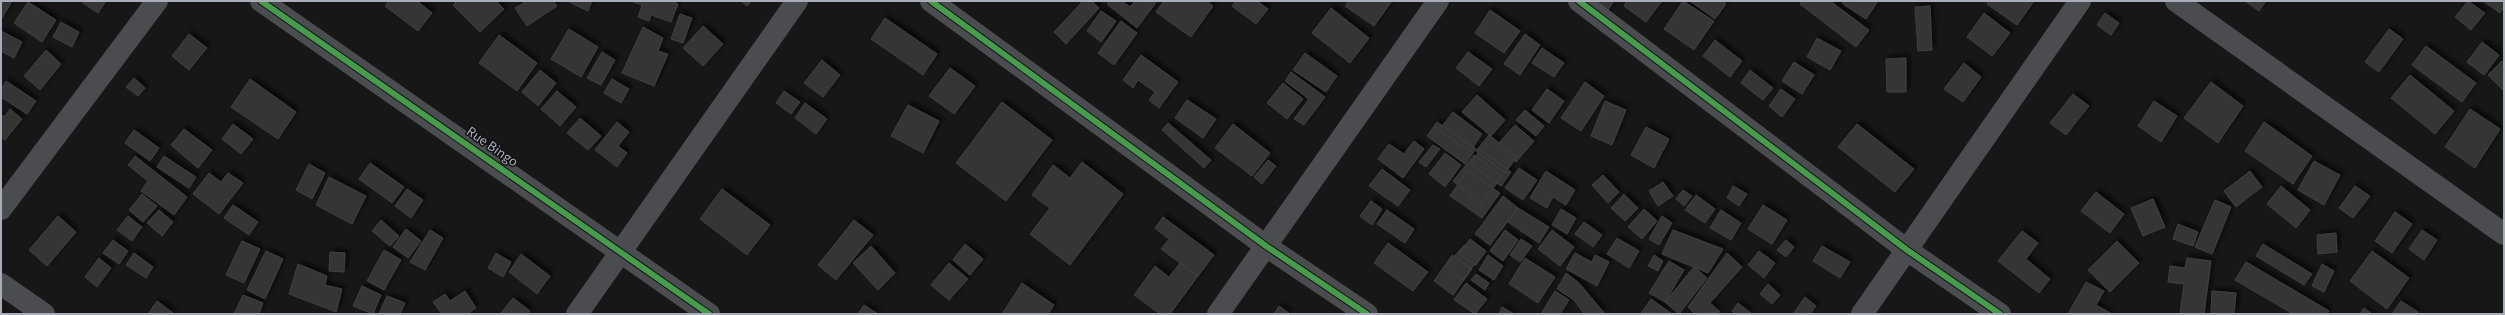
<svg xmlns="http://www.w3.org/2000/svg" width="2505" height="315" viewBox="0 0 2505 315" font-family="'Source Sans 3',sans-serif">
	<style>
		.building { fill: #353536; stroke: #3f4043; filter: url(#shadow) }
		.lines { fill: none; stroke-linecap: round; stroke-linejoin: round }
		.street { stroke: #4b4c50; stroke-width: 22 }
		.cycleway-casing { stroke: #111113; stroke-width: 8 }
		.cycleway { stroke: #469c4c; stroke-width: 6 }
		.labels { text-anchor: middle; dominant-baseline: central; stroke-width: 3; stroke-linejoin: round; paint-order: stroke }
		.street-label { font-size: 14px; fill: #a8adb8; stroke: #111113 }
	</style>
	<defs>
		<filter id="shadow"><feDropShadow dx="3.5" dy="-3.5" stdDeviation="2" flood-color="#0009"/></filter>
	</defs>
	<rect width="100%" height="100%" fill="#171717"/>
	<path class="building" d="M1,1h11l-10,17 -1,-1z
		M85,1h21l-8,12 -15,-10z
		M389,1h28l15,12 -14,18 -33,-25z
		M457,1h39l8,8 -24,23 -27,-27z
		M527,1h26l4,5 -30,20 -12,-18z
		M571,1h21l-4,10 -17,-8z
		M631,1h40l7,3 -7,18 -20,-7 -2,6 -11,-4 4,-12z
		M741,1h11l-5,5z
		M1083,1h9l7,7 -33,36 -12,-12z
		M1110,1h12l8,6 5,-6h22l-20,27 -30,-24z
		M1164,1h43l6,5 -22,31 -35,-25z
		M1236,1h21l11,8 -12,15 -24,-18z
		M1349,1h43l-18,25 -29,-20z
		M1583,1h31l-10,15z
		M1627,1h35l-16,21 -22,-16z
		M1683,1l31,20 -20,29 -30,-21z
		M1690,1h33l3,3 -11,15z
		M1802,1h28l39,29 -13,17 -56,-43z
		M1843,1h35l-12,18 -23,-15z
		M1989,1h45l-17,24 -30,-21z
		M2245,1h21l-7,10z
		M2468,1l17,12 -14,17 -16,-13z
		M2483,1h21v6l-4,6z
		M28,2l28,18 -14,22 -28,-19z
		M1930,6l2,44 -14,1 -3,-44z
		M1331,8l38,30 -19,25 -38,-30z
		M1490,10l30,21 -16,22 -29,-20z
		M1101,11l15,10 -15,21 -14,-11z
		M1984,13l26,20 -18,23 -25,-19z
		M2105,13l14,10 -8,12 -14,-10z
		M680,14l12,4 -9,25 -12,-4z
		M885,18l52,36 -14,21 -52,-36z
		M1121,21l16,12 -23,32 -16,-12z
		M61,22l18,10 -7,15 -19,-10z
		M703,26l20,18 -20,22 -20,-18z
		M643,27l20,11 -5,13 10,3 -14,32 -32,-13z
		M569,29l29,18 -17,30 -30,-18z
		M2389,29l14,10 -24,33 -14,-10z
		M1,31l21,11 -8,16 -13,-7z
		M189,34l18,14 -18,22 -17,-14z
		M1525,34l15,11 -20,30 -16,-11z
		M499,35l38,28 -20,28 -38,-28z
		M1817,38l24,13 -11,19 -23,-13z
		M1715,40l27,21 -12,16 -27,-21z
		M2482,42l17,13 -15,20 -17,-13z
		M2426,46l50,37 -14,19 -50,-37z
		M1542,48l22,15 -10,14 -22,-14z
		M46,50l15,14 -21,26 -16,-14z
		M602,52l13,8 -14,25 -14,-7z
		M1468,52l24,17 -13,17 -23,-18z
		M1305,53l32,23 -11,16 -33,-22z
		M1141,55l37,27 -19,26 -10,-8 6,-8 -17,-12 -5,8 -10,-8z
		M1906,58v34h-19l-1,-33z
		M822,60l18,15 -17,22 -19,-14z
		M2502,61l2,2v28l-16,-16z
		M1794,62l20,13 -12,19 -20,-13z
		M1964,63l17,14 -18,25 -19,-13z
		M950,68l25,18 -21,28 -25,-18z
		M540,70l16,13 -18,23 -16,-14z
		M1750,70l23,18 -10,12 -22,-17z
		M1291,72l34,25 -21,28 -10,-6 15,-20 -24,-18z
		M2410,75l44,36 -19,23 -44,-36z
		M134,78l11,10 -7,8 -12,-9z
		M250,79l46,33 -18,27 -47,-32z
		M612,79l17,10 -8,14 -17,-10z
		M6,81l30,20 -9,13 -26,-17v-8z
		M1585,82l19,14 -23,35 -20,-13z
		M2211,82l32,24 -25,37 -34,-25z
		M1283,83l20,16 -16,20 -20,-16z
		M1547,89l17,12 -15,22 -17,-13z
		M1781,89l14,10 -13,18 -13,-11z
		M557,91l19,16 -16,19 -19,-17z
		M784,91l16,11 -9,12 -15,-11z
		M2073,94l16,12 -23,29 -16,-12z
		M1477,95l28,25 -14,16 -29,-24z
		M1187,100l29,19 -13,19 -28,-20z
		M1605,101l21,9 -14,35 -21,-9z
		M2154,101l23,15 -16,26 -23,-16z
		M1002,102l50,38 -46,61 -50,-38z
		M805,103l22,16 -11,15 -21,-16z
		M908,105l31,16 -16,32 -32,-17z
		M10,109l12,10 -17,21 -4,-3v-23l3,3z
		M2470,109l30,20 -25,39 -30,-21z
		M1525,110l19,16 -8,10 -20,-16z
		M1453,112l29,22 -12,18 -31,-22z
		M580,118l21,18 -13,14 -21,-17z
		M617,122l12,10 -11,14 9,7 -10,14 -22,-17z
		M1437,122l39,27 -11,15 -38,-28z
		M2264,122l48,34 -19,28 -48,-33z
		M1168,123l43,37 -7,8 -42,-38z
		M233,124l20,15 -12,15 -19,-15z
		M1233,124l37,29 -18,23 -37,-28z
		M1857,124l57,45 -19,23 -57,-45z
		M1515,125l19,16 -18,21 -19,-17z
		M1646,127l23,12 -15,29 -23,-13z
		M184,129l28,21 -14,18 -27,-23z
		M134,130l25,18 -9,13 -25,-18z
		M1489,135l28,22 -12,16 -29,-22z
		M1414,141l10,8 -21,29 -25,-19 11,-15 15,10z
		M1433,145l7,4 -14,18 -7,-5z
		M1480,150l31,22 -10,14 -31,-22z
		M1445,153l16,12 -16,22 -16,-13z
		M1474,155l28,22 -21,26 -28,-22z
		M135,156l52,41 -13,18 -33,-24 7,-10 -20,-16z
		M164,156l32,21 -7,11 -32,-21z
		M1268,160l8,6 -14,18 -8,-7z
		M2314,161l26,14 -16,30 -26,-15z
		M1082,162l41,32 -53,71 -40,-31 20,-26 -18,-13 21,-30 17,13z
		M370,163l34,24 -12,16 -33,-24z
		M309,164l16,9 -13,26 -16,-9z
		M1519,168l18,12 -14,20 -18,-12z
		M1382,169l28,21 -12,16 -29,-20z
		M1467,171l33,22 -18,25 -32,-22z
		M1546,171l29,19 -9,15 -13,-8 -6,11 -17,-10z
		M2250,171l12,16 -26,20 -12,-16z
		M209,173l12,9 7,-9 15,10 -24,31 -26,-20z
		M1603,175l16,17 -11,11 -16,-18z
		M329,177l37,19 -14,28 -36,-19z
		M1663,182l10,14 -15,10 -9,-15z
		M1733,186l14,8 -8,12 -12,-8z
		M2281,186l29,24 -14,18 -29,-24z
		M2355,186l15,10 -17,22 -14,-10z
		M407,189l16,11 -12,18 -16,-12z
		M722,189l48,36 -23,30 -47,-36z
		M1683,190l9,6 -8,10 -8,-7z
		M2096,192l28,22 -14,19 -29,-22z
		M142,194l15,12 -14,16 -14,-12z
		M1624,194l14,14 -13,13 -14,-13z
		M1696,195l19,14 -10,14 -20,-13z
		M1503,196l15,12 -28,37 -15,-11z
		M2153,199l12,28 -22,9 -12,-28z
		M2215,200l16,7 -19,47 -17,-7z
		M1371,201l11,8 -10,16 -12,-9z
		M233,205l25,17 -9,13 -25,-17z
		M1763,205l24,15 -15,24 -24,-15z
		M1518,208l31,19 -10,16 -31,-21z
		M1561,209l15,9 -9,16 -15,-9z
		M1644,209l13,12 -15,18 -14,-12z
		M159,210l14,12 -11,14 -15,-13z
		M1387,210l27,19 -9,14 -28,-19z
		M1721,210l20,13 -10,17 -21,-12z
		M2395,212l17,12 -20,29 -17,-12z
		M58,216l18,16 -29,34 -18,-16z
		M128,216l14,11 -10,14 -15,-11z
		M1662,216l10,7 -13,22 -10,-6z
		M1163,217l51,38 -16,21 -37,-27 8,-10 -14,-11z
		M381,220l18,16 -9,10 -18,-15z
		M854,220l19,15 -37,45 -18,-15z
		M1584,222l18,13 -9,12 -18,-13z
		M2178,224l20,8 -5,14 -20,-7z
		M406,229l15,12 -13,17 -15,-11z
		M430,230l13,8 -18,32 -15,-8z
		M1505,230l13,10 -15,21 -13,-10z
		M1552,230l22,17 -14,19 -22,-17z
		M1673,230l50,19 -15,24 -46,-19z
		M2422,230l15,10 -13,20 -15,-11z
		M2022,231l16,12 -12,16 24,20 -11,14 -41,-32z
		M2336,233l1,19 -19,2 -1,-19z
		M1617,238l22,13 -10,17 -22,-14z
		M1470,239l16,12 -10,14 -17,-11z
		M1521,239l11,7 -12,16 -10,-7z
		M113,240l15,11 -9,13 -16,-11z
		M1786,240l8,7 -8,10 -9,-7z
		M242,241l18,8 -16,34 -18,-8z
		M2117,241l22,22 -29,29 -22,-22z
		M1388,243l40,29 -15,19 -39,-28z
		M965,244l18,15 -13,16 -17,-15z
		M2263,244l49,30 -8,11 -48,-29z
		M1464,245l16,13 -18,22 -16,-14z
		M871,246l24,27 -17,17 -25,-27z
		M1822,246l28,16 -10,16 -27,-17z
		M384,250l17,10 -17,30 -17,-9z
		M266,251l17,8 -18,40 -18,-9z
		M1759,251l16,12 -11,15 -16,-13z
		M2372,251l37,27 -22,31 -37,-28z
		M330,252l15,1 -1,19 -15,-1z
		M134,253l19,14 -7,11 -20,-13z
		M496,253l15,9 -8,15 -15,-9z
		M1575,253l17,9 3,-7 14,7 -12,24 -31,-17z
		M1727,253l15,14 -32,36 10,9 -25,2 -7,-7z
		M521,254l29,22 -13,18 -28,-22z
		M1452,255l20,14 -19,26 -19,-14z
		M1488,255l15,11 -9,14 -15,-10z
		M1654,255l9,6 -5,10 -10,-5z
		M99,258l12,10 -14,19 -12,-10z
		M1525,258l30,19 -17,26 -29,-19z
		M2187,258l24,3 -7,53h-24l4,-30 -16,-2 2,-16 15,2z
		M1669,261l15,9 -19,32 -16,-9z
		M2246,262l83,49 -2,3h-34l-58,-34z
		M949,263l19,16 -19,21 -18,-15z
		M1180,263l18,13 -28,38h-10l-26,-19 21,-29 14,11z
		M298,264l29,12 -2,9 17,4 -6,23 -47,-18z
		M2322,264l12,7 -10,21 -12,-6z
		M1694,267l13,11 -28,36 -14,-12z
		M1566,273l13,10 26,31h-21l-10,-14 -17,-11z
		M1476,274l13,9 -4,7 -14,-10z
		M2086,282l18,9 -8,14 16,9h-44z
		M1022,283l32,22 -6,9h-46z
		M1466,283l21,16 -12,15 -21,-14z
		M1768,284l12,11 -8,9 -12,-10z
		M362,286l19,9 -8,19 -20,-8z
		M465,291l11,17 -9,6h-25l-9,-12 12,-8 5,7z
		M1555,291l14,9 -9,14h-19z
		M2212,291l24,2 -2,21h-23z
		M243,295l20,8 -4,11h-25z
		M387,296l18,7 -5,11h-21z
		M1805,297l11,9 -6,8h-17z
		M513,298l17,13 -2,3h-28z
		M1651,299l21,15 -31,-1z
		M157,301l16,12v1h-25z
		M2401,301l17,11 -2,2h-24z
		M1738,303l14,11h-17l-3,-3z
		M864,305l14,9h-20z
		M1279,306l11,8h-16z
		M1502,307l12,7h-15z
		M2364,308l8,6h-12z"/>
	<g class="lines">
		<path class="street" d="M261,1l448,313
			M931,1l335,245 101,68
			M1579,1l328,249 93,64
			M2176,1l328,233
			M1,209l156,-208
			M1,284l43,30
			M577,314l220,-313
			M1218,314l220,-313
			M1862,314l218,-313"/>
		<g class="cycleway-casing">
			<path id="cycleway" d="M261,1l448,313
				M931,1l335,245 101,68
				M1579,1l328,249 93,64"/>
		</g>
		<use href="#cycleway" class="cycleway"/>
	</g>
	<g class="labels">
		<g class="street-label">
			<text transform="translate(492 147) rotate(35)">Rue Bingo</text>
		</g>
	</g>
	<rect width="2505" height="315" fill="none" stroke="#a8adb8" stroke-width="4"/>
</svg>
